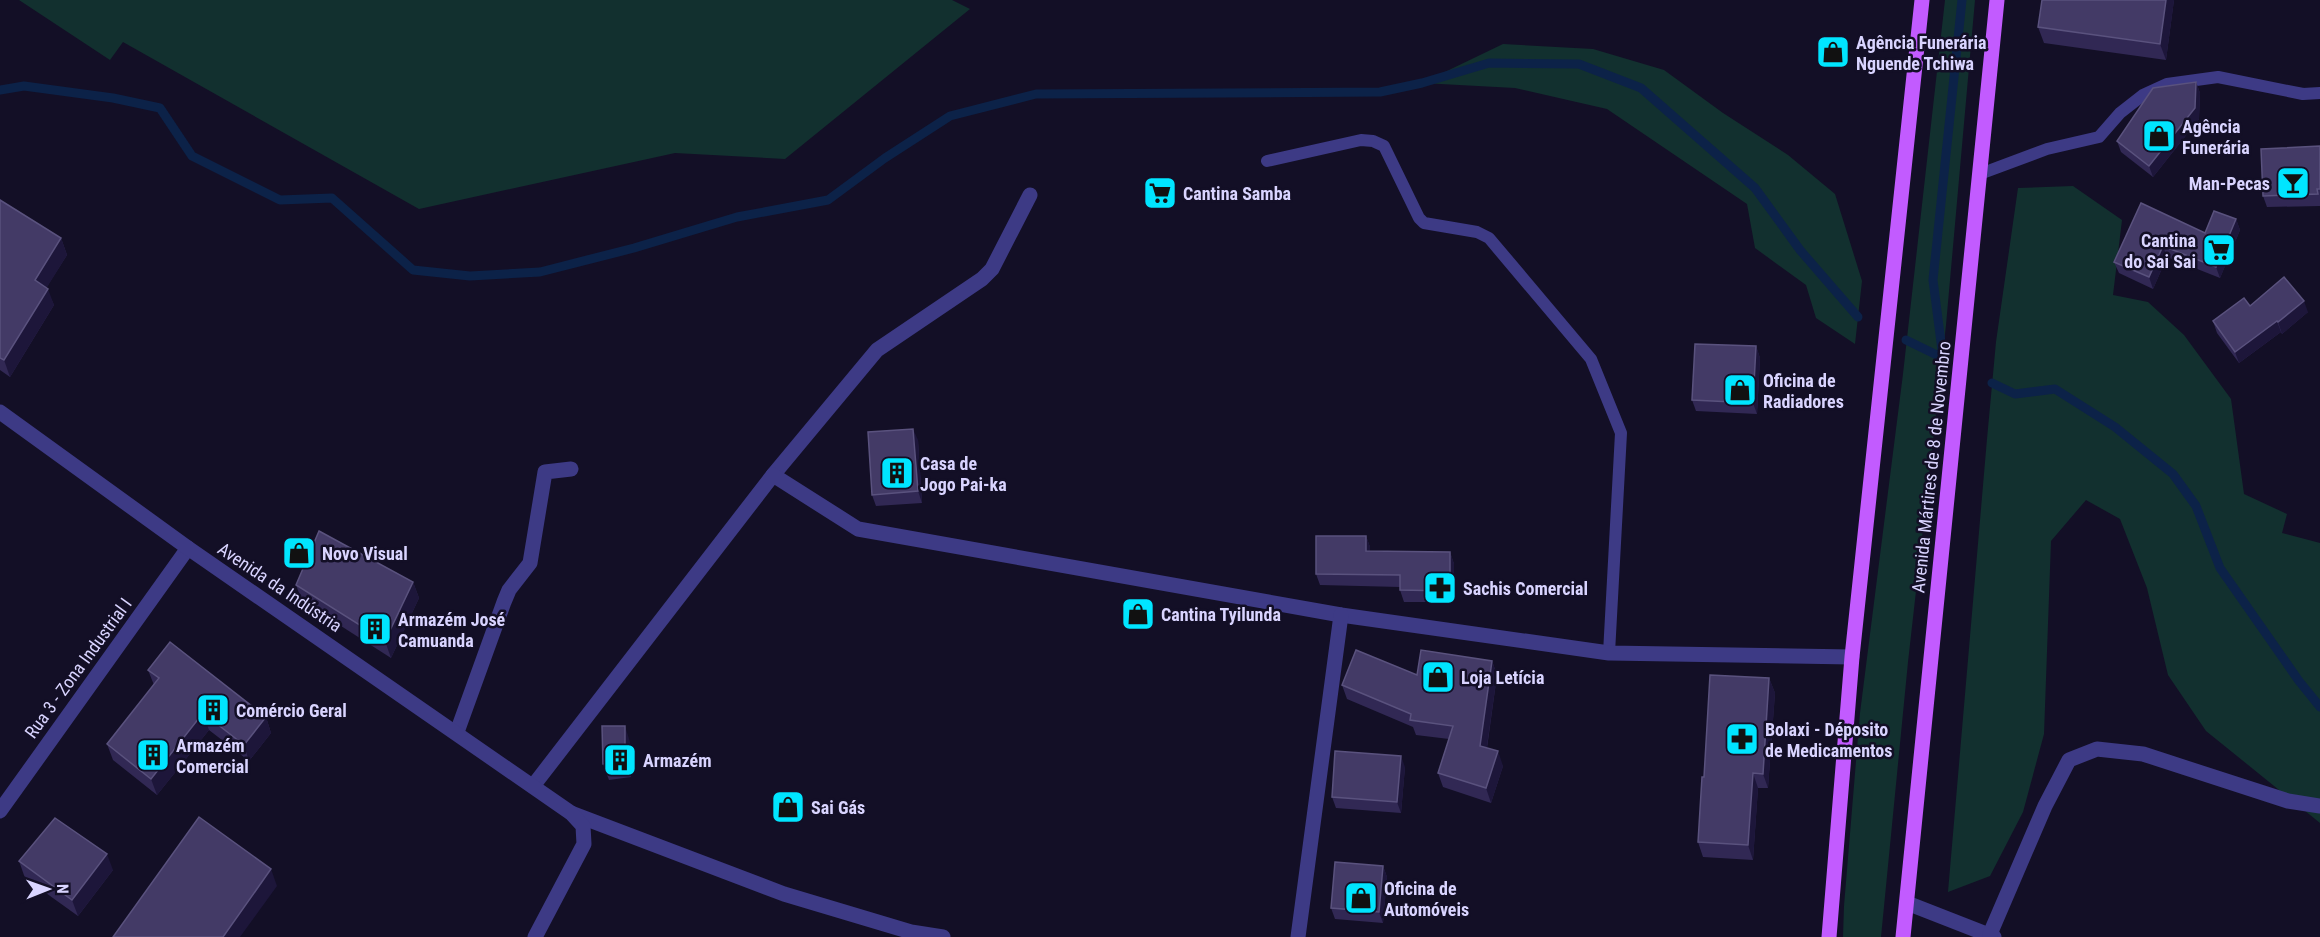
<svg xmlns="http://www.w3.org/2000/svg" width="2320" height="937" viewBox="0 0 2320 937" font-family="'Roboto Condensed',sans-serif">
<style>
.green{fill:#12302f}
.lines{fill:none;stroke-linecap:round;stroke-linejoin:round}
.stream{stroke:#0c2248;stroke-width:9}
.service{stroke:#3d3a85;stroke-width:12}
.minor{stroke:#3d3a85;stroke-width:15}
.tertiary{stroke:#3d3a85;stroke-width:15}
.primary{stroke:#c25bff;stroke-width:15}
.wall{fill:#312854}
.shaded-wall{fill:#1d163a}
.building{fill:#433a66;stroke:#5a527e;stroke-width:1.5}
.labels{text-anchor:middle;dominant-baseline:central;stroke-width:5;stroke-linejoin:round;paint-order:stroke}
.poi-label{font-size:18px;font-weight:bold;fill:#d9d4ff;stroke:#130f26;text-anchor:start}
.street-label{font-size:18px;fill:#d9d4ff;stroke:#130f26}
</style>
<rect width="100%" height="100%" fill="#130f26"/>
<!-- green -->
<g class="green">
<polygon points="19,0 952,0 970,9 785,159 675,153 419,209 123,42 110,60"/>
<polygon points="1945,0 1975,0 1946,325 1908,662 1881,937 1843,937 1844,906 1860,713 1903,374"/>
<polygon points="1503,44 1593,49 1664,70 1723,113 1788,155 1835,194 1862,281 1855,344 1816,318 1806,285 1755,248 1747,204 1607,109 1515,88 1422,83"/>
<polygon points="2073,186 2122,220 2113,295 2148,302 2184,335 2231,399 2244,494 2287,514 2282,533 2320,543 2320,823 2206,731 2168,675 2147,588 2120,519 2086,500 2051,541 2044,734 2023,812 1990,876 1948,892 1987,439 1996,342 2018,188"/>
</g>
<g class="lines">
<!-- stream -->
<g class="stream">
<polyline points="0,90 24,86 113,98 160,108 192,156 280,200 332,198 413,270 470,276 540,272 634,248 737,217 828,200 885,158 950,116 1036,94 1380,92 1422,83 1489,63 1579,64 1641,88 1755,188 1800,250 1858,317"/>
<polyline points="1906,340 1943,358"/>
<polyline points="1943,358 1933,280 1962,0"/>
<polyline points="1992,383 2015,394 2055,389 2115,427 2173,474 2196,506 2220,568 2299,681 2320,707"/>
</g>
<!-- service -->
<g class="service">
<polyline points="1267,161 1361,140 1373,141 1384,146 1419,218 1424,223 1477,232 1489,238 1591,359 1621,433 1609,653"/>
<polyline points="1980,174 2047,149 2099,137 2120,113 2143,95 2167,84 2218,77 2303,94 2320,93"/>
</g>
<!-- minor -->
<g class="minor">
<polyline points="773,475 877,350 982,279 992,269 1030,195"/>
<polyline points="457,732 504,602 509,590 530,563 545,472 571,469"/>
<polyline points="533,786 773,475 858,529 1341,615 1609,653 1852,657"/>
<polyline points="0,811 188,548"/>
<polyline points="571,813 784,894 911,932 943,937"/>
<polyline points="1907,903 1994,937"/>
<polyline points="1990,934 2045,806 2069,760 2097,749 2143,754 2288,801 2320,806"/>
<polyline points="1298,937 1341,615"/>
</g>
<!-- tertiary -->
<polyline class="tertiary" points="0,412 188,548 571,813 583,826 584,844 535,937"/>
<!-- primary -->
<g class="primary">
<polyline points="1829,937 1852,657 1922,0"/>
<polyline points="1903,937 1997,0"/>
</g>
</g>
<!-- wall -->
<g class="wall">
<polygon points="2174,0 2166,60 2044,43 2038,27"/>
<polygon points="2196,82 2200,93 2199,119 2153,177 2121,152 2117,141"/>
<polygon points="2320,146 2320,206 2267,207 2263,196"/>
<polygon points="0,200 61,238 67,255 46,288 54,305 10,377 0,370"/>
<polygon points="2236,219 2240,230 2220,278 2167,257 2153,289 2119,273 2114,262 2205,233"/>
<polygon points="2250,306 2308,312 2282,334 2281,332 2239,363 2217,333 2213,321"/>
<polygon points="1756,346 1760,358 1757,414 1696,411 1692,400"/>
<polygon points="918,440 922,503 876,506 872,495"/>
<polygon points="1366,536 1370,547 1370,552 1450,552 1454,564 1454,602 1404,602 1400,590 1400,587 1320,585 1316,574"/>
<polygon points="413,582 419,598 391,658 302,601 296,585"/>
<polygon points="1492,661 1497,675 1487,748 1503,766 1491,803 1443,787 1438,773 1449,739 1416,735 1413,727 1347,699 1342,685 1417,675"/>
<polygon points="148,670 266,717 271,733 249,761 209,730 157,795 113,760 107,744 154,685"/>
<polygon points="1769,678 1775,693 1768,788 1758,788 1753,860 1703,857 1698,842 1704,777"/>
<polygon points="630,742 631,777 609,780 603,764"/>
<polygon points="1405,767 1401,813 1336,808 1332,797"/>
<polygon points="19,861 113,870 78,916 25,878"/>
<polygon points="1383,866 1387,877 1383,923 1335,919 1331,908"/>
</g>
<!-- shaded-wall -->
<g class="shaded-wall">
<polygon points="2166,0 2174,0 2166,60 2160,44"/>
<polygon points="2196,82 2200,93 2199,119 2153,177 2149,166"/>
<polygon points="2236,219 2240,230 2220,278 2216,267"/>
<polygon points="61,238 67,255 41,297 35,280"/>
<polygon points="2163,246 2167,257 2153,289 2149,277"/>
<polygon points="48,289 54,305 10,377 4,360"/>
<polygon points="2304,301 2308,312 2282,334 2278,322"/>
<polygon points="2277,321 2281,332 2239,363 2235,352"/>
<polygon points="1756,346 1760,358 1757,414 1753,403"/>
<polygon points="913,429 918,440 922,503 918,491"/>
<polygon points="1366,536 1370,547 1370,563 1366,551"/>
<polygon points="1450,552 1454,564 1454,602 1450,591"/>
<polygon points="413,582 419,598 391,658 385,641"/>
<polygon points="1492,661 1497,675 1485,760 1480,746"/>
<polygon points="1769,678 1775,693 1768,788 1763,774"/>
<polygon points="203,713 209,730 157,795 151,779"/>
<polygon points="266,717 271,733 249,761 244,745"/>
<polygon points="625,726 630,742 631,777 625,761"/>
<polygon points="1498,751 1503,766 1491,803 1486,788"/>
<polygon points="1401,756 1405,767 1401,813 1397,802"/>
<polygon points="1753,773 1758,788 1753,860 1748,845"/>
<polygon points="107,854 113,870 78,916 72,900"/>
<polygon points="1383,866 1387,877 1383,923 1379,912"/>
<polygon points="271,869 277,886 240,937 223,937"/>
</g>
<!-- building -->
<g class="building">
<polygon points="2042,0 2166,0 2160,44 2038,27"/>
<polygon points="2196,82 2195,108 2149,166 2117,141 2153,88"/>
<polygon points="2320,146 2320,189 2317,189 2318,194 2263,196 2261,149"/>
<polygon points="0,200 61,238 35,280 48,289 4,360 0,358"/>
<polygon points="2141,203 2205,233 2214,211 2236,219 2216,267 2163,246 2149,277 2114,262"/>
<polygon points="2284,277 2304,301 2278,322 2277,321 2235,352 2213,321 2244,298 2250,306"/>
<polygon points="1695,344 1756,346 1753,403 1692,400"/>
<polygon points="913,429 918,491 872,495 868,432"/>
<polygon points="319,531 413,582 385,641 296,585"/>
<polygon points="1316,536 1366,536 1366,551 1450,552 1450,591 1400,590 1400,575 1316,574"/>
<polygon points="170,642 266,717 244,745 203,713 151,779 107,744 159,678 148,670"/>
<polygon points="1356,650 1417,675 1421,650 1492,661 1480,746 1498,751 1486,788 1438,773 1453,726 1410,720 1411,714 1342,685"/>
<polygon points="1710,675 1769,678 1763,774 1753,773 1748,845 1698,842 1702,777 1704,777"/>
<polygon points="602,726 625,726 625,761 603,764"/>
<polygon points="1335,751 1401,756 1397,802 1332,797"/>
<polygon points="199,817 271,869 223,937 113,937"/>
<polygon points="55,818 107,854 72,900 19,861"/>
<polygon points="1335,862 1383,866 1379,912 1331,908"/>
</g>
<!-- icons -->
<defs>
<symbol id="shop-square" viewBox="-11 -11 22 22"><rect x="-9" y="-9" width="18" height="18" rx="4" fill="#00e5ff" stroke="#130f26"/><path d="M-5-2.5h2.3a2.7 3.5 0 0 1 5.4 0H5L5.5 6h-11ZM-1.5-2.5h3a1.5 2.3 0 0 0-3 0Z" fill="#111"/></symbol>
<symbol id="bar-square" viewBox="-11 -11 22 22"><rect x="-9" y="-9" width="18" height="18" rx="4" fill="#00e5ff" stroke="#130f26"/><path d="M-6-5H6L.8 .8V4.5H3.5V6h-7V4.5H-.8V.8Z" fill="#111"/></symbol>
<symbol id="supermarket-square" viewBox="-11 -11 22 22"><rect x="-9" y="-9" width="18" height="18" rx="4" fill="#00e5ff" stroke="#130f26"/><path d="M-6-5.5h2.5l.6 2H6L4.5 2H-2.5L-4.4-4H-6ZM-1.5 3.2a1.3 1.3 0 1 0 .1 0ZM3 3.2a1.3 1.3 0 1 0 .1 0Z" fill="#111"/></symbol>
<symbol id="building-square" viewBox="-11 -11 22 22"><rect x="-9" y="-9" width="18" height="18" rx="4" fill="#00e5ff" stroke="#130f26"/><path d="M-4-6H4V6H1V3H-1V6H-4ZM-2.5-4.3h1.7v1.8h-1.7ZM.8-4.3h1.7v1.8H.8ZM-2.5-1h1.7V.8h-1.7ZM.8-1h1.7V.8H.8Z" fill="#111"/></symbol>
<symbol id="pharmacy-square" viewBox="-11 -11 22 22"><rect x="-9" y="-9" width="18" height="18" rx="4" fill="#00e5ff" stroke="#130f26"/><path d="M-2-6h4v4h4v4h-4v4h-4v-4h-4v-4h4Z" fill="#111"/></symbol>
</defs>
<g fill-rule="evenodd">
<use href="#shop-square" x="1814" y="33" width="38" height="38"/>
<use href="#shop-square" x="2140" y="117" width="38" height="38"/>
<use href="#bar-square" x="2274" y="164" width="38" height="38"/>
<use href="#supermarket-square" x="1141" y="174" width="38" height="38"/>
<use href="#supermarket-square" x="2200" y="231" width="38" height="38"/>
<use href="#shop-square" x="1721" y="371" width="38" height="38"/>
<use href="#building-square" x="878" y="454" width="38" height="38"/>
<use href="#shop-square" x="280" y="534" width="38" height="38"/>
<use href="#pharmacy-square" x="1421" y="569" width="38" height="38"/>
<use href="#shop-square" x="1119" y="595" width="38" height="38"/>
<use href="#building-square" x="356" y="610" width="38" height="38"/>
<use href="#shop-square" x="1419" y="658" width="38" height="38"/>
<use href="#building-square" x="194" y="691" width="38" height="38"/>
<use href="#pharmacy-square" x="1723" y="720" width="38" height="38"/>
<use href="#building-square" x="134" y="736" width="38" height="38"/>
<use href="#building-square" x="601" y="741" width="38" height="38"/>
<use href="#shop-square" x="769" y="788" width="38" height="38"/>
<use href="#shop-square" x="1342" y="879" width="38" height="38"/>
</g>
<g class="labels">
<!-- poi labels -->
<g class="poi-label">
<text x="1856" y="42">Agência Funerária<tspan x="1856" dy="21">Nguende Tchiwa</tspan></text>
<text x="2182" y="126">Agência<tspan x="2182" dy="21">Funerária</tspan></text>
<text x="2270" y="183" text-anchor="end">Man-Pecas</text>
<text x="1183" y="193">Cantina Samba</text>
<text x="2196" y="240" text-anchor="end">Cantina<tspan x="2196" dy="21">do Sai Sai</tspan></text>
<text x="1763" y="380">Oficina de<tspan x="1763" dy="21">Radiadores</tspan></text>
<text x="920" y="463">Casa de<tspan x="920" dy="21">Jogo Pai-ka</tspan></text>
<text x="322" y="553">Novo Visual</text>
<text x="1463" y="588">Sachis Comercial</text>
<text x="1161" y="614">Cantina Tyilunda</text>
<text x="398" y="619">Armazém José<tspan x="398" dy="21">Camuanda</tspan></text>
<text x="1461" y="677">Loja Letícia</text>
<text x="236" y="710">Comércio Geral</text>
<text x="1765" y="729">Bolaxi - Déposito<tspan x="1765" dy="21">de Medicamentos</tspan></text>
<text x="176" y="745">Armazém<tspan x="176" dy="21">Comercial</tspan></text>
<text x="643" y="760">Armazém</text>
<text x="811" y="807">Sai Gás</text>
<text x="1384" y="888">Oficina de<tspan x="1384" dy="21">Automóveis</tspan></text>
</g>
<!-- street labels -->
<g class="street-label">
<text transform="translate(1931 467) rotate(-84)">Avenida Mártires de 8 de Novembro</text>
<text transform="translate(280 587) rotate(34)">Avenida da Indústria</text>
<text transform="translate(78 668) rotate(-54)">Rua 3 - Zona Industrial I</text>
</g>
</g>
<!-- north arrow -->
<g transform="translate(48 889) rotate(89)" stroke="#130f26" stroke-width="4.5" paint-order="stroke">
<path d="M0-4.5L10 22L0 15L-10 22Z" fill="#d9d4ff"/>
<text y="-9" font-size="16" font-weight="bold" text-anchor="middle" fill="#d9d4ff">N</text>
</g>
</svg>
